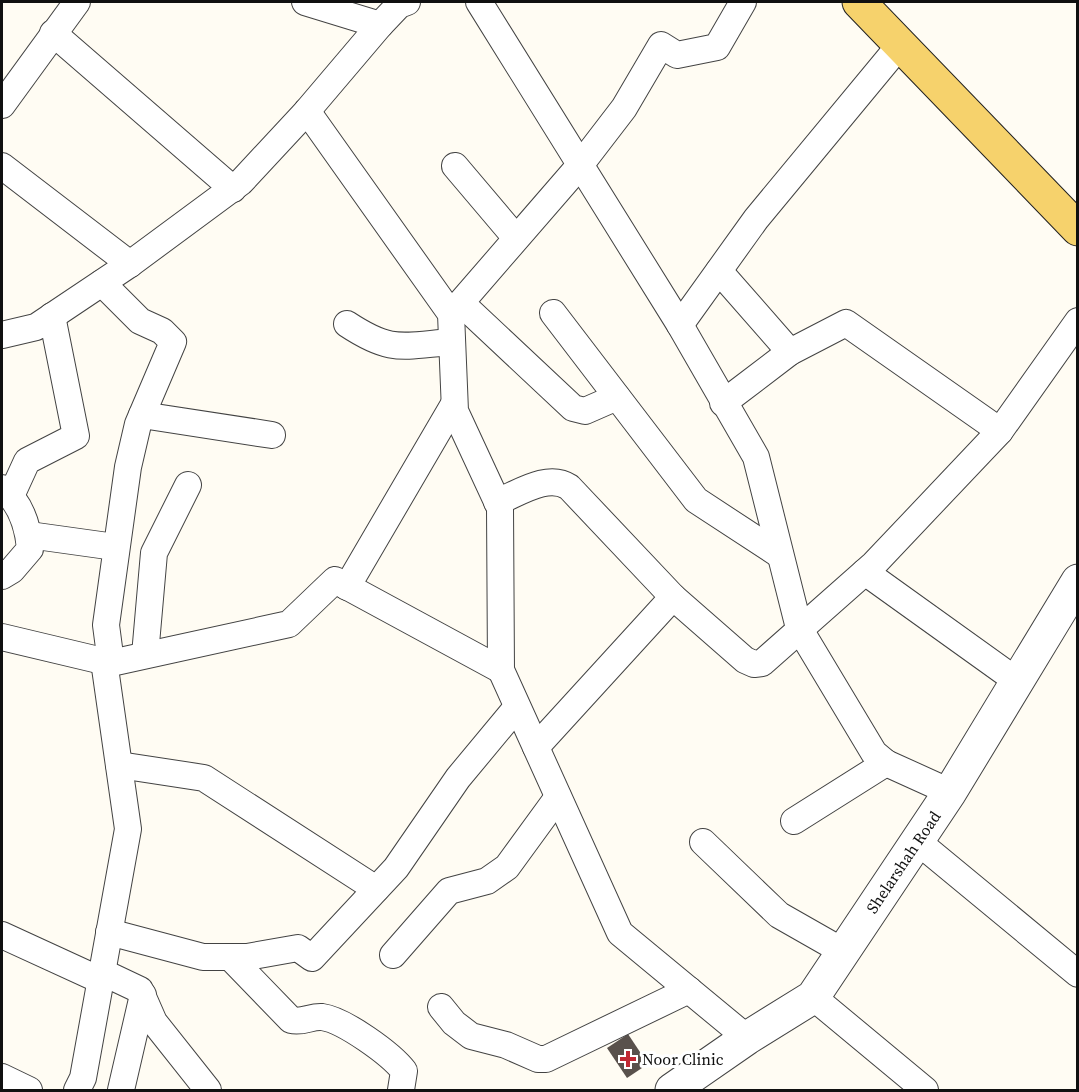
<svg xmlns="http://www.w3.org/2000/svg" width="1079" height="1092" viewBox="0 0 1079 1092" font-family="'Source Serif 4',serif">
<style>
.building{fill:#59514c}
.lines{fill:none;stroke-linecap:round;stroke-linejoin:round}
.minor-casing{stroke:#434343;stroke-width:28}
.tertiary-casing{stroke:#434343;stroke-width:35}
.primary-casing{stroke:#212121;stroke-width:35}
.minor{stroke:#fff;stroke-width:26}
.tertiary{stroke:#fff;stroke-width:33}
.primary{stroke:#f6d26c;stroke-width:33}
.poi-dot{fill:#c02833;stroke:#fff;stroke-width:2}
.labels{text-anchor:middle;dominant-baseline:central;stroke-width:6;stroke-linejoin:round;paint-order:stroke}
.street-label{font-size:16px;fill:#101010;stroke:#fff}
.poi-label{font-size:16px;fill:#101010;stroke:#fff;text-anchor:start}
</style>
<rect width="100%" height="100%" fill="#fffcf3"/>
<!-- building -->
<polygon class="building" points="628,1034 648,1064 627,1078 607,1048"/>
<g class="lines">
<defs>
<g id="minor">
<polyline points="305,2 380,25"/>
<polyline points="479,2 680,325 756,457 799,628 874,753 886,763 950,792"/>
<polyline points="53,33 233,189"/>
<polyline points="2,105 77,2"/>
<polyline points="307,111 451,314 455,411 500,508 501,670 620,933 747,1038"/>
<polyline points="2,166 130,264"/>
<polyline points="455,166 516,238"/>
<polyline points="719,271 790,352"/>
<polyline points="102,283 140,321 162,331 173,342 138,424 128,467 106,625 111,663"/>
<polyline points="461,303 573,408 585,411 617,397"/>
<polyline points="553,313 696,500 780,555"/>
<polyline points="451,314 581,164 624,108 661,45 677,55 717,47 743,2"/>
<path d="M347 324C391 353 401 346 452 342"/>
<polyline points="680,325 756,219 900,45"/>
<polyline points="2,335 36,327 130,264 241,182 307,111 380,25 399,5 407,2"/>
<polyline points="723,403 790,352 846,323 1000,431"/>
<polyline points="142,415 272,435"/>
<path d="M2 488C21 503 28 526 30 549L12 570 2 576"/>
<polyline points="11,496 27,461 76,436 52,316"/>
<path d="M497 502C519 493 548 473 569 487L673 597"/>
<polyline points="29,535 115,547"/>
<polyline points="865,572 1017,681"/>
<polyline points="347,587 454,404"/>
<polyline points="2,637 111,663 289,624 335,580 501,670"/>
<polyline points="145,655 154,553 188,485"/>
<polyline points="536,747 673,597 745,660 754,664 762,663 874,564 1000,431 1078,321"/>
<polyline points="119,765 204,778 376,889"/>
<polyline points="794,821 886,763"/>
<polyline points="917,841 1078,974"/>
<polyline points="703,842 779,915 844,952"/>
<polyline points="109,932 203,957 247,957 298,948 312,958 396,868 458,778 517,707"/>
<polyline points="2,935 100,980"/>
<polyline points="393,955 449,891 487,881 507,867 558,797"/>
<path d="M230 957 291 1020C303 1023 311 1016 322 1017 344 1020 391 1054 404 1071L401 1090"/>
<polyline points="102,972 140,990 154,1022 208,1090"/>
<polyline points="813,997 925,1090"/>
<polyline points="441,1007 454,1023 471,1036 506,1045 538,1059 546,1059 689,990"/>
<polyline points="2,1077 29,1090"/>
<polyline points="77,1090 83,1078 128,829 104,661"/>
<polyline points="121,1090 143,995"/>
</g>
<polyline id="tertiary" points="672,1090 747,1038 813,997 950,792 1078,581"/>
<polyline id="primary" points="859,2 1078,229"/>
</defs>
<!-- minor casing -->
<use href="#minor" class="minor-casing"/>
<!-- tertiary casing -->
<use href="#tertiary" class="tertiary-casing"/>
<!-- primary casing -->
<use href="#primary" class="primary-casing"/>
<!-- minor -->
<use href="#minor" class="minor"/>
<!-- tertiary -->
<use href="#tertiary" class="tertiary"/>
<!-- primary -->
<use href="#primary" class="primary"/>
</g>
<!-- markers -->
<path class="poi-dot" d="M625 1050h6v6h6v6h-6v6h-6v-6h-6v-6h6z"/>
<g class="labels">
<!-- street labels -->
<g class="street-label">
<text transform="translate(903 862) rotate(-56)">Shelarshah Road</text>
</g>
<!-- poi labels -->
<g class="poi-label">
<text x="642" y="1059">Noor Clinic</text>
</g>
</g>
<!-- border -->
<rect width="1079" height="1092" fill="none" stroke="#101010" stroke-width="6"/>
</svg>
